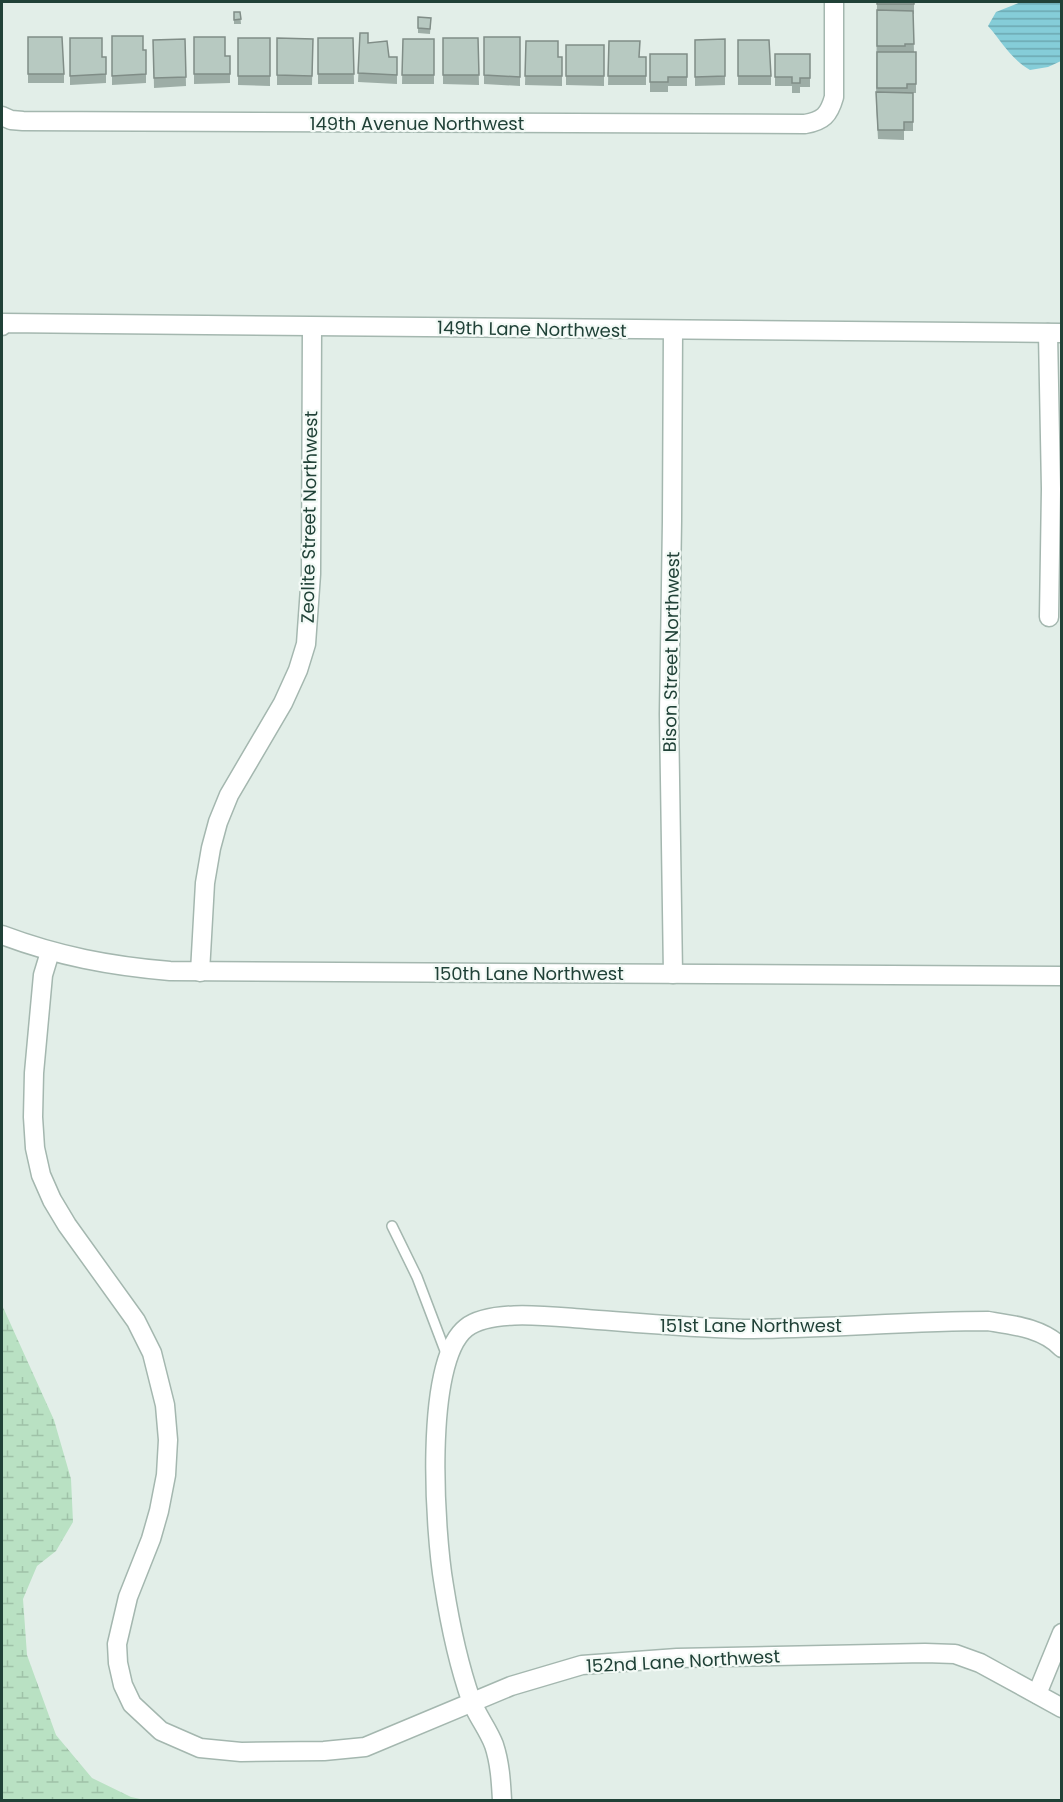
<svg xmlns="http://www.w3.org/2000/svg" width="1063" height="1802" viewBox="0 0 1063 1802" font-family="Poppins,sans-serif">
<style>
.wetland{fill:url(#wetland-marsh)}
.water{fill:url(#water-rules)}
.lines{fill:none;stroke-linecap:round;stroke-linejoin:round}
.service-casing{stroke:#a4b7af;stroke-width:12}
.minor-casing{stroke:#a4b7af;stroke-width:21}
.service{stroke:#fff;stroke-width:9}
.minor{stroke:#fff;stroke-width:18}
.wall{fill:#9dada6}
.building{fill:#b7c9c1;stroke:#808d87;stroke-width:1.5}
.labels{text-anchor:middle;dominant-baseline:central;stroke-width:4.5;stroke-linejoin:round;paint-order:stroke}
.street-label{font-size:18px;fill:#204137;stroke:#f3faf6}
</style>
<defs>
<pattern id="wetland-marsh" width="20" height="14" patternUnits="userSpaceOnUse" patternTransform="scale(1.5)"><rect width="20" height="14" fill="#b9e1c3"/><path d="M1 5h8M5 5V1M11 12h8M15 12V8" fill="none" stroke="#9fc2a8"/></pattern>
<pattern id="water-rules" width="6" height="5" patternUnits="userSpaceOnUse" patternTransform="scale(1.5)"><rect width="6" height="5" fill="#85cdd8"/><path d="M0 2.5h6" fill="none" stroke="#6ca8b0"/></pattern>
</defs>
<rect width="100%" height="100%" fill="#e2eee8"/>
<!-- wetland -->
<polygon class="wetland" points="2,1305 54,1420 71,1479 73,1522 56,1551 37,1566 23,1599 27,1655 56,1735 92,1778 131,1797 145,1800 2,1800"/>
<!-- water -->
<path class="water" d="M1021 2H1061V61L1048 67 1030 70C1010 58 1003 43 988 26L996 12Z"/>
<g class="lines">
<defs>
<polyline id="service" points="392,1226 417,1277 447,1356"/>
<g id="minor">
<path d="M2 116 11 120 23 121 805 124C823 121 829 115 834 97V2"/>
<polyline points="2,326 2,323 1062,333"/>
<polyline points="673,330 672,521 669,714 673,974"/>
<polyline points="1048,333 1051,489 1049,617"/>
<path d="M2 935C58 956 110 966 170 971L1062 976"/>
<polyline points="50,952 43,975 34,1073 33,1117 35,1148 41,1175 52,1200 67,1225 136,1321 152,1353 165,1405 168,1440 166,1475 159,1511 151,1539 128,1597 117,1644 118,1663 123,1685 132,1704 161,1731 200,1748 241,1752 324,1751 365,1747 511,1686 582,1665 677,1658 925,1653 955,1654 980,1663 1062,1708"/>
<polyline points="200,972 205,883 211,848 218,822 229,795 283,703 298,670 306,644 311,574 312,327"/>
<polyline points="1037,1694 1062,1633"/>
<path d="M502 1800C501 1782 500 1763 494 1745 488 1729 477 1716 471 1700 458 1663 450 1624 444 1586 435 1534 423 1362 466 1328 491 1308 555 1317 586 1319 638 1323 691 1328 744 1329 825 1329 907 1321 988 1321 1013 1325 1043 1328 1062 1348"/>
</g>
</defs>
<!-- service casing -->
<use href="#service" class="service-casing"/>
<!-- minor casing -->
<use href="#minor" class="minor-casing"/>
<!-- service -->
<use href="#service" class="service"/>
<!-- minor -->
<use href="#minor" class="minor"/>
</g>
<!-- wall -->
<g class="wall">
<polygon points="877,2 914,2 914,14 913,14 914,52 916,52 916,93 913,93 913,131 904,131 904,140 878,139 876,102"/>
<polygon points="234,12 240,12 241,24 234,24"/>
<polygon points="418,17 431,18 430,34 418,33"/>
<polygon points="360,33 368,43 389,57 397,57 397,84 358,82"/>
<polygon points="112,36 143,50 146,50 146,83 112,85"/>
<polygon points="28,37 64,74 64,83 28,83"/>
<polygon points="194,37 225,56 230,56 230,83 194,84"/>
<polygon points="484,37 520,37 520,86 484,84"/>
<polygon points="70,38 102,57 106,57 106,83 70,85"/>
<polygon points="238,38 270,38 270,86 238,85"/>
<polygon points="277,38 313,39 312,85 277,85"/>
<polygon points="318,38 353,38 354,84 318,84"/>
<polygon points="443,38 478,38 479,85 443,84"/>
<polygon points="185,39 186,86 154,88 153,40"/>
<polygon points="403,39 434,39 434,84 402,84"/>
<polygon points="725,39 725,85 695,86 695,40"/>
<polygon points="738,40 771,76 771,85 738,85"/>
<polygon points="526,41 558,57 562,57 562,86 525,85"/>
<polygon points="609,41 639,57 646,57 646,85 608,85"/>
<polygon points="566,45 604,45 604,86 566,85"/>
<polygon points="650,54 687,54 687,86 668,86 668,92 650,92"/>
<polygon points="775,54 810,54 810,87 800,87 800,93 792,93 792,86 775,86"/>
</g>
<!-- building -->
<g class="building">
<rect x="877" y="2" width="37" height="2"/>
<polygon points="877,10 913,11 914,44 905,44 905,46 877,46"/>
<polygon points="234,12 240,12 241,19 234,20"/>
<polygon points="418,17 431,18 430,29 418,28"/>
<polygon points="360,33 368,33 368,43 387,41 389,57 397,57 397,75 358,73"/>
<polygon points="112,36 143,36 143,50 146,50 146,74 112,76"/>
<polygon points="28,37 62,37 64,74 28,74"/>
<polygon points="194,37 225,37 225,56 230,56 230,74 194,74"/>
<polygon points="484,37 520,37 520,77 484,75"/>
<polygon points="70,38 102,38 102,57 106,57 106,74 70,76"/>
<rect x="238" y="38" width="32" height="38"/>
<polygon points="277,38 313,39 312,76 277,75"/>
<polygon points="318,38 353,38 354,74 318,74"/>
<polygon points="443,38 478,38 479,75 443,75"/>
<polygon points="185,39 186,77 154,78 153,40"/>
<polygon points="403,39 434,39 434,75 402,75"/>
<polygon points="725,39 725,76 695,77 695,40"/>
<polygon points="738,40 769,40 771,76 738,76"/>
<polygon points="526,41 558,41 558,57 562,57 562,76 525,76"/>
<polygon points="609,41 640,41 639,57 646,57 646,76 608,76"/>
<rect x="566" y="45" width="38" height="31"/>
<polygon points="877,52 916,52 916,84 907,84 907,88 877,88"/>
<polygon points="650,54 687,54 687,77 668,77 668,82 650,82"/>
<polygon points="775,54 810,54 810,78 800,78 800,83 792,83 792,77 775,77"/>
<polygon points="876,92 913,93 913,122 904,122 904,130 878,130"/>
</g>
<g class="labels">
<!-- street labels -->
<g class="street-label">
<text x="417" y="123">149th Avenue Northwest</text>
<text transform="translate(532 329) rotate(1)">149th Lane Northwest</text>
<text transform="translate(309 517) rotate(-89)">Zeolite Street Northwest</text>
<text transform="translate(671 652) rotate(-89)">Bison Street Northwest</text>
<text x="529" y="973">150th Lane Northwest</text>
<text x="751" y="1325">151st Lane Northwest</text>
<text transform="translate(683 1661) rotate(-3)">152nd Lane Northwest</text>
</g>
</g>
<!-- border -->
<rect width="1063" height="1802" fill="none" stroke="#204137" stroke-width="6"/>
</svg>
